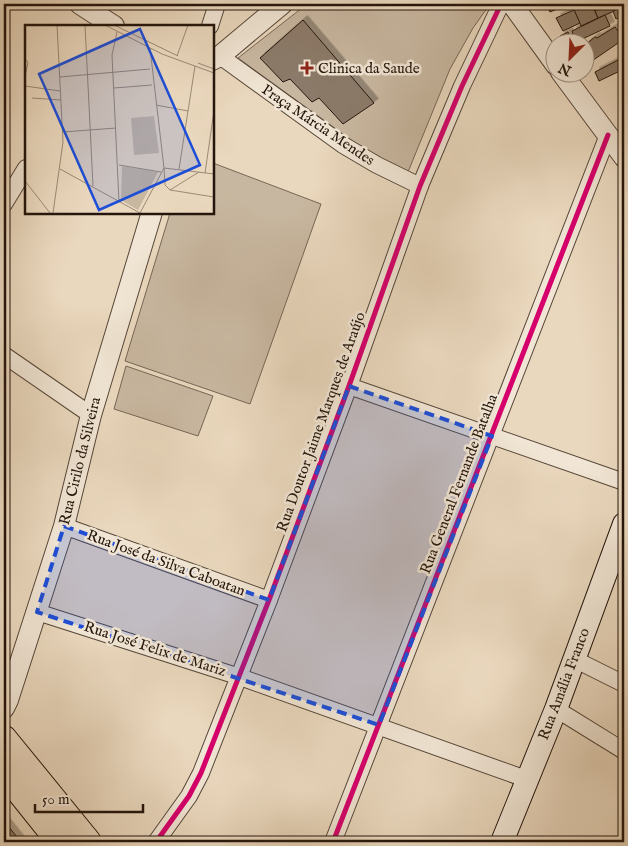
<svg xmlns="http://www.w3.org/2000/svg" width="628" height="846" viewBox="0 0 628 846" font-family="'IM FELL English',serif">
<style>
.green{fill:#c8b7a0;stroke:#766656}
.building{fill:#8b7a69;stroke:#24150c;filter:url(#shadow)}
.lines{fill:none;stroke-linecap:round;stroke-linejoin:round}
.minor-casing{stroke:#564638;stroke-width:18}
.tertiary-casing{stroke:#564638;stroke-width:22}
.secondary-casing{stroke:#24150c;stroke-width:24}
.primary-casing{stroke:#24150c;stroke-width:28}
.minor{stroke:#f1e6d5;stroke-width:16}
.tertiary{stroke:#f1e6d5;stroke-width:20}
.secondary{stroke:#f1e6d5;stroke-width:22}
.primary{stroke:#ead8be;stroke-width:26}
.cycleway-casing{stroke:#f1e6d5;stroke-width:8}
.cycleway{stroke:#d6006c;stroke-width:5}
.marked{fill:#1d4ed8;fill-opacity:0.2;stroke:#1d4ed8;stroke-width:4;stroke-dasharray:10 6;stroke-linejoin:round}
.poi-dot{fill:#8f2418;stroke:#f1e6d5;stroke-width:2}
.labels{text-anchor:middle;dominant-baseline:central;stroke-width:5;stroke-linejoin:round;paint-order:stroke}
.poi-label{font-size:15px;fill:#24150c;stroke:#f1e6d5;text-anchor:start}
.street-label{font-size:15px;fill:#24150c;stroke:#f1e6d5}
.inset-road{fill:none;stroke:#9b8a77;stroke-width:1}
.view{fill:#1d4ed8;fill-opacity:0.15;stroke:#1d4ed8;stroke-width:2.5}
.inset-edge{fill:none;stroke:#24150c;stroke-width:2.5}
</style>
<defs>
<filter id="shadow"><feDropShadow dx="4.5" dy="-4.5" stdDeviation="0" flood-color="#0004"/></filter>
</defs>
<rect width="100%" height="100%" fill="#ead8be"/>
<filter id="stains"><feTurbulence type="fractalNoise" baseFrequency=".004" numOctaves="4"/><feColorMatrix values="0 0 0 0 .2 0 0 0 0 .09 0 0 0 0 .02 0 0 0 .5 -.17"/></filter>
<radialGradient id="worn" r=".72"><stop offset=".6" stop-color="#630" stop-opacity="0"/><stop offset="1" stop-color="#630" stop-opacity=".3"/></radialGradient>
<!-- green -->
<g class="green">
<polygon points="307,4 490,4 473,28 450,69 408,172 372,155 238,58"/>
<polygon points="213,163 321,204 250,404 125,361 170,213 212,212"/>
<polygon points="126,366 213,396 198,436 114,409"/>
</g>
<!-- building -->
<g class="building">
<polygon points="546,4 569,4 550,12"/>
<polygon points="587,4 595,4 596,6 593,7 598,18 581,26 574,10"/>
<polygon points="609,4 616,4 619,9 598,18 595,11"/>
<polygon points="624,6 624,15 616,19 613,11"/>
<polygon points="574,10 580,23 563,31 556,18"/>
<polygon points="605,15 610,26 576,42 572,31"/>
<polygon points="303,20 374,103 343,124 319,98 312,102 290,79 283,82 260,58"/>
<polygon points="615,27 624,39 589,63 586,59 586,44 595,37 597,38"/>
<polygon points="568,32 571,40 564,42 560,36"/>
<polygon points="622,58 624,63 624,69 599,81 595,72"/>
<polygon points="4,821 21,842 4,842"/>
</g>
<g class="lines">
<defs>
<g id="minor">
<polyline points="210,26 217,4"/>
<polyline points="220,56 343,145 377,165 420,186"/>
<polyline points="4,204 26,168"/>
<polyline points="4,355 91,415"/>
<polyline points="349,386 624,482"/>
<polyline points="64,526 269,600"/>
<polyline points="37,612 240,677 526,779"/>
<polyline points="574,659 624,684"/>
<polyline points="556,709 624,751"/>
<polyline points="156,842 189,796 201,773 269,600 349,386 420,186 462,86 501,4"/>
<polyline points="333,842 608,135"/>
</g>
<g id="tertiary">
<polyline points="80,4 114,26"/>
<polyline points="512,4 556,65"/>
<polyline points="212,60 220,56 282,4"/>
<polyline points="561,72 624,157"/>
<polyline points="4,708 8,700 64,526 91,415 152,212"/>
</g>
<polyline id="secondary" points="502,842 556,709 624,524"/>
<g id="primary">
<polyline points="4,739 88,842"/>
<polyline points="4,772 60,842"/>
</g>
</defs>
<!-- minor casing -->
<use href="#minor" class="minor-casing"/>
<!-- tertiary casing -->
<use href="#tertiary" class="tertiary-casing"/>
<!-- secondary casing -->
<use href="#secondary" class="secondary-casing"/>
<!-- primary casing -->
<use href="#primary" class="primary-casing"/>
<!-- minor -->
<use href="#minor" class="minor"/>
<!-- tertiary -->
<use href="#tertiary" class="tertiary"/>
<!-- secondary -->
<use href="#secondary" class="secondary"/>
<!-- primary -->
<use href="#primary" class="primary"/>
<defs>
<g id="cycleway">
<polyline points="156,842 189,796 201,773 269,600 349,386 420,186 462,86 501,4"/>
<polyline points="333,842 608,135"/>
</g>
</defs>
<!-- cycleway casing -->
<use href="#cycleway" class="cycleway-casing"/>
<!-- cycleway -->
<use href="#cycleway" class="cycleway"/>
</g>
<!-- marked area -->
<path class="marked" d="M349 386 492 436 379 725 37 612 64 526 269 600Z"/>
<!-- markers -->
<path class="poi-dot" d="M304.5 60.5h5v5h5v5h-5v5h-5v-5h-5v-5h5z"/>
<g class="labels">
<!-- poi labels -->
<g class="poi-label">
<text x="318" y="68">Clinica da Saude</text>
</g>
<!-- street labels -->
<g class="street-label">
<text transform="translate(318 125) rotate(34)">Praça Márcia Mendes</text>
<text transform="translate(321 422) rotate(-70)">Rua Doutor Jaime Marques de Araújo</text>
<text transform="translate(80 461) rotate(-76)">Rua Cirilo da Silveira</text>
<text transform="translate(459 484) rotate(-69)">Rua General Fernande Batalha</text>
<text transform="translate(166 563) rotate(20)">Rua José da Silva Caboatan</text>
<text transform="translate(155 649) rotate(18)">Rua José Felix de Mariz</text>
<text transform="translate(564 684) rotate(-69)">Rua Amália Franco</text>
</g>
</g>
<!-- overview -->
<g transform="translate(25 25)">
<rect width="189" height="189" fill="#ead8be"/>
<path d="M129 91 134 128 109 130 106 93ZM97 141 133 147 113 185 96 175Z" fill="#c8b7a0"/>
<path class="inset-road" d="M60 0 68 161M80 0 137 29 189 48M89 0 153 31M92 7 87 30 94 177M152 31 163 0M0 34 3 37 0 52M173 38 189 44M35 52 125 44M0 61 35 66M89 63 127 60M7 73 36 75M131 80 163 86M38 107 91 103M94 140 136 147M35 144 115 188M154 144 170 41M180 148 189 86M0 156 25 188M145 165 140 160 139 143 189 149M145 165 189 172M145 165 174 147M28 188 38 117 32 0M115 188 139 143 125 23"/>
<path class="view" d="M115 4 175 140 74 185 14 49Z"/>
<rect width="189" height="189" class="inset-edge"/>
</g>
<!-- margin -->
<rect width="628" height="846" fill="none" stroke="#ead8be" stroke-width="20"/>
<rect x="5" y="5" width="618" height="836" fill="none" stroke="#24150c" stroke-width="2.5"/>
<rect x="10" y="10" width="608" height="826" fill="none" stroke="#24150c"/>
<!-- north arrow -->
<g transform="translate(570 58) rotate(204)"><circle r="24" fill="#f1e6d5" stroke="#9f9285"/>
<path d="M0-4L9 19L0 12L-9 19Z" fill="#8f2418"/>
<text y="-8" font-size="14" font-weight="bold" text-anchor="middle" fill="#24150c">N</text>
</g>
<!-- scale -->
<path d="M35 804v8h108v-8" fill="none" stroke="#24150c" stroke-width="2.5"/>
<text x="42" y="804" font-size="15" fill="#24150c" stroke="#f1e6d5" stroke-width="4" paint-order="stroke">50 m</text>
<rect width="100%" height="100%" filter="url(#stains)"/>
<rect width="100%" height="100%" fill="url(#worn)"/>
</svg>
